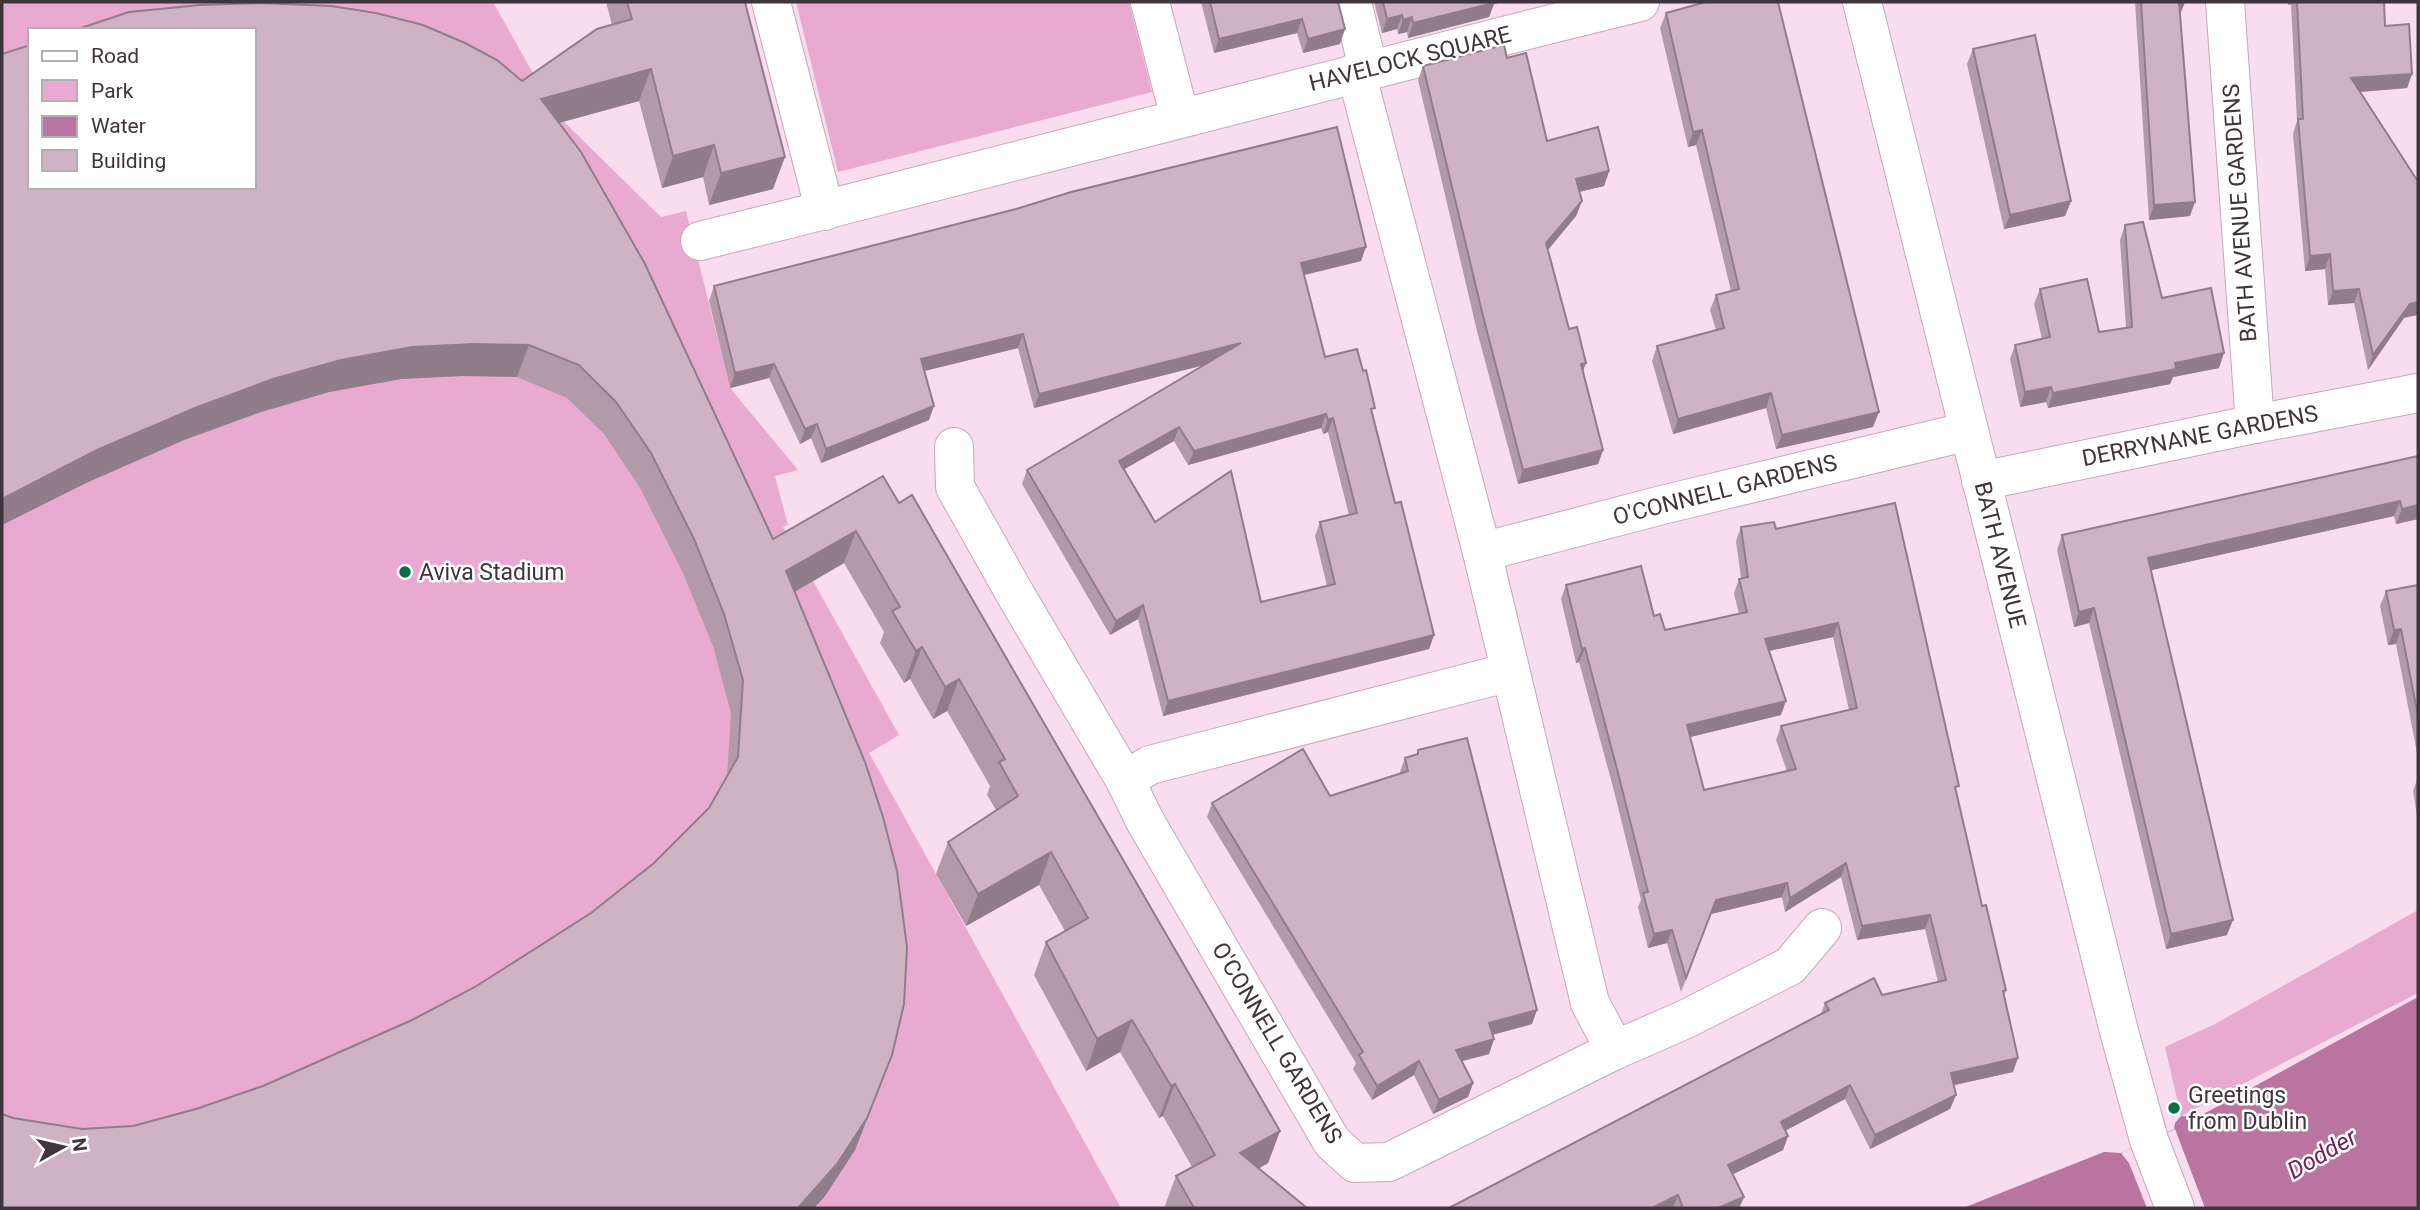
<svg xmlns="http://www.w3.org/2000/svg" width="2420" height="1210" viewBox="0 0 2420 1210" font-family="Roboto,sans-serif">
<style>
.green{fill:#e9aad1;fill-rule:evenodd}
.water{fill:#b975a0}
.pier{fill:#f9dced}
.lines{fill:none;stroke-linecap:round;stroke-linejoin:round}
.street-casing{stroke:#c5a9b9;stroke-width:40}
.secondary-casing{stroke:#c5a9b9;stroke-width:40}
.street{stroke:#fff;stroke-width:38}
.secondary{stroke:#fff;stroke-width:38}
.wall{fill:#b29aa9;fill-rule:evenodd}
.shaded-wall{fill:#917d89}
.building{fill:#cfb3c4;stroke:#917d89;stroke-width:2;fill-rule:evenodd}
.poi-dot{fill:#0a6f46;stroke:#fff;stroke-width:2.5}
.labels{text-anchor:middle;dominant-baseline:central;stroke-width:5;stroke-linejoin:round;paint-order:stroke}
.street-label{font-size:23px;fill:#40353c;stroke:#fff}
.poi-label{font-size:23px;fill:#40353c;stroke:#fff;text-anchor:start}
.water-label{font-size:24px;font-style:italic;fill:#73215a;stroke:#fff}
</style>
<rect width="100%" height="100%" fill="#f9dced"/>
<!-- green -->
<g class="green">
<path d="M2 2H493L556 114 661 217 686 211 730 388 798 470 775 476 788 525 783 527 899 735 869 753 1121 1208H2ZM30 30H254V187H30Z"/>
<polygon points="796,2 1129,2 1152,92 838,172"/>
<polygon points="2418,910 2418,993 2181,1116 2165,1047 2215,1024"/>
</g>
<!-- water -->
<polygon class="water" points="2418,997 2418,1208 1963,1208 2104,1152 2121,1153 2174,1129 2175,1123 2181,1116 2198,1117"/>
<!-- pier -->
<polygon class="pier" points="2175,1129 2205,1208 2147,1208 2129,1163 2121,1153"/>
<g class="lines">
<defs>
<g id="street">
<polyline points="771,2 825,211"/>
<polyline points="1150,2 1180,118"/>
<polyline points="1352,2 1368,68"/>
<polyline points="2225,2 2255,424"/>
<polyline points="1356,72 1482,552"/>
<path d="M700 241C1014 164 1326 79 1640 2"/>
<polyline points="954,447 955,487 1014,592 1125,780"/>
<polyline points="1981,481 2255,424 2418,393"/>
<polyline points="1510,672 1150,765 1125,780 1145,821 1332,1142 1355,1163 1389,1162 1615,1050"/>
<polyline points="1822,928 1790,966 1686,1019 1615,1050 1590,1003 1482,552 1662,505 1969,431"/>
</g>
<polyline id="secondary" points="1862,2 2120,1035 2149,1140 2175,1208"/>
</defs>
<!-- street casing -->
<use href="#street" class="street-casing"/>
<!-- secondary casing -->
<use href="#secondary" class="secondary-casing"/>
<!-- street -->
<use href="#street" class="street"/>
<!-- secondary -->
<use href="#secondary" class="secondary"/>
</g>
<!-- wall -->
<g class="wall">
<polygon points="606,2 745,2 773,189 709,205 703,177 662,188 639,101 559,123 773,539 899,503 1280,1131 1268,1163 1259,1168 1307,1208 1164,1208 1176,1176 1192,1167 1163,1116 1159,1118 1120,1052 1086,1071 1034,975 1046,942 1065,931 1039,885 966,926 936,874 948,842 996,810 987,795 990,786 947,711 933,719 910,679 904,683 880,643 884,632 844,563 795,592 892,1055 855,1150 825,1196 814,1208 2,1208 13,1118 82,1129 133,1126 196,1109 263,1086 412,1020 475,987 591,913 654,863 709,808 727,777 731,713 713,646 682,571 639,486 604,434 567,398 517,377 462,376 401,379 329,392 261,412 184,440 86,483 2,525 522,81 612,25"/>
<polygon points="1201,2 1338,2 1340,44 1303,53 1297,33 1214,53"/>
<polygon points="1374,2 1502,2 1494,4 1489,17 1408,38 1407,32 1398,34 1397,29 1382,33"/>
<polygon points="2135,2 2185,2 2180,14 2190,216 2149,220"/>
<polygon points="2288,2 2384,2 2385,26 2412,74 2407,88 2360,92 2404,318 2368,370 2354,303 2328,305 2325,269 2305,271 2293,134 2297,121 2291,5 2288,5"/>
<polygon points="1666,13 1873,427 1776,449 1766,408 1673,434 1652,361 1657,346 1716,330 1710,310 1716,295 1731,291 1696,145 1688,147 1660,28"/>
<polygon points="1973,49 2071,201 2065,216 2004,229 1967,64"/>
<polygon points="1507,58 1547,141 1609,171 1604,186 1579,192 1582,201 1576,216 1548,250 1569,329 1583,372 1603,450 1598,464 1518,484 1477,331 1418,80 1423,66"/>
<polygon points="2125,225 2162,298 2219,368 2173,377 2170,384 2048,408 2046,402 2020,407 2010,359 2015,345 2042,339 2034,304 2040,289 2099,332 2126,328 2120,240"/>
<path d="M1361 261 1304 275 1325 357 1373 415 1395 503 1434 635 1429 649 1163 716 1138 619 1110 635 1022 484 1027 470 1204 365 1034 408 1018 348 924 371 929 420 821 463 811 438 800 444 769 378 730 388 709 301 714 286ZM1321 428 1323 434 1328 432 1349 515 1320 522 1315 536 1327 586 1261 602 1155 522 1124 469 1174 441 1188 465Z"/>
<polygon points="2418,456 2418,519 2396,524 2394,516 2151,570 2227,935 2166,949 2089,623 2074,627 2057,550 2062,535"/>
<path d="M1741 527 1776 529 1957 794 1982 906 2006 990 2004 996 2013 1072 1953 1085 1956 1095 1950 1109 1870 1149 1845 1099 1785 1131 1788 1136 1783 1150 1733 1174 1744 1197 1739 1208H1449L1821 1014 1825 1003 1882 995 1938 982 1925 929 1857 940 1841 877 1785 912 1782 897 1711 914 1681 992 1667 943 1648 948 1638 907 1641 900 1613 787 1579 662 1576 663 1561 599 1566 585 1654 616 1665 630 1739 614 1734 593 1739 579 1741 578 1736 541ZM1833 637 1849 710 1781 726 1776 740 1787 771 1704 790 1690 737 1781 715 1769 651Z"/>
<polygon points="2418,585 2418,758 2396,644 2388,645 2380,606 2386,591"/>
<polygon points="1418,750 1532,1024 1492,1035 1494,1039 1489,1054 1462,1061 1473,1083 1468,1097 1433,1114 1414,1075 1372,1100 1353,1069 1356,1063 1207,817 1212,803 1330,796 1400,774 1400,772 1405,758 1416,755"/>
<polygon points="2418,777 2418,822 2413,791"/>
</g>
<!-- shaded-wall -->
<g class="shaded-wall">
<polygon points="1487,2 1502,2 1494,4 1489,17 1408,38 1413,23"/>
<polygon points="2179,2 2185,2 2179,17"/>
<polygon points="1402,15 1397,29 1382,33 1387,19"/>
<polygon points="1412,17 1407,32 1398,34 1403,20"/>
<polygon points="1302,19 1297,33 1214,53 1219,39"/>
<polygon points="1345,29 1340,44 1303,53 1308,39"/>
<polygon points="651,69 639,101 529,131 541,99"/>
<polygon points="2412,74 2407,88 2346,93 2351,78"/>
<polygon points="1702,130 1696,145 1688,147 1693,132"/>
<polygon points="714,145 703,177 662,188 673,156"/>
<polygon points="785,157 773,189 709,205 721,173"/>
<polygon points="1609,171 1604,186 1570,194 1576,179"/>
<polygon points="1582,201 1576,216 1541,258 1546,243"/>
<polygon points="2071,201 2065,216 2004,229 2010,215"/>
<polygon points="2195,202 2190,216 2149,220 2154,205"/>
<polygon points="1366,247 1361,261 1296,277 1301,263"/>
<polygon points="2330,254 2325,269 2305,271 2310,256"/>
<polygon points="2359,289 2354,303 2328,305 2333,291"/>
<polygon points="2418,302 2418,315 2404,318 2368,370 2373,355 2410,304"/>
<polygon points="1023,334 1018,348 916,373 921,359"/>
<polygon points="1241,343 1236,357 1034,408 1039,394"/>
<polygon points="474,344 529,345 517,377 462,376 401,379 329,392 261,412 184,440 86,483 2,525 2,499 97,450 195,408 273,379 341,360 412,347"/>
<polygon points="2224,353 2219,368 2173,377 2170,384 2048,408 2053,393 2175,363"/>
<polygon points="1586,363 1581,377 1581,364"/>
<polygon points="774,364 769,378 730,388 735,373"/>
<polygon points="2051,387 2046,402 2020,407 2025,392"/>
<polygon points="1771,393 1766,408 1673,434 1678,419"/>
<polygon points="934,406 929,420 821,463 826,449"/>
<polygon points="1879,412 1873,427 1776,449 1782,435"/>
<polygon points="1326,414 1321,428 1188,465 1194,451"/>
<polygon points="1333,418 1328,432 1323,434 1328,420"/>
<polygon points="817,424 811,438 800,444 805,429"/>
<polygon points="1179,427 1174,441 1114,475 1119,461"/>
<polygon points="1603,450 1598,464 1518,484 1523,470"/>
<polygon points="2400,501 2394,516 2143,572 2148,558"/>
<polygon points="2418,505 2418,519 2396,524 2402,509"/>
<polygon points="856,531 844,563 775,603 786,571"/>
<polygon points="1143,605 1138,619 1110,635 1116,621"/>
<polygon points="2094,608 2089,623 2074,627 2079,612"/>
<polygon points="1838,623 1833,637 1760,653 1765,639"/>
<polygon points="2401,629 2396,644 2388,645 2394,630"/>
<polygon points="1434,635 1429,649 1163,716 1168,701"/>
<polygon points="922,647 910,679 904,683 916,651"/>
<polygon points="1585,648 1579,662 1576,663 1582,649"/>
<polygon points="959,679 947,711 933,719 945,687"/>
<polygon points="1786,701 1781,715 1682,739 1687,725"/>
<polygon points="1051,852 1039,885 966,926 978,894"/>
<polygon points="1846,863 1841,877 1785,912 1790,898"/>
<polygon points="1787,883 1782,897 1711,914 1681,992 1716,900"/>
<polygon points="1930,915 1925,929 1857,940 1862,926"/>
<polygon points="2233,920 2227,935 2166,949 2171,934"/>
<polygon points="1672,930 1667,943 1648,948 1654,934"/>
<polygon points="1537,1010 1532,1024 1484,1037 1489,1023"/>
<polygon points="1132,1020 1120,1052 1086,1071 1097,1039"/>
<polygon points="1494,1039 1489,1054 1451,1064 1456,1050"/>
<polygon points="892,1055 855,1150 825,1196 814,1208 798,1208"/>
<polygon points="2018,1058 2013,1072 1946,1087 1951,1073"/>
<polygon points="1419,1061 1414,1075 1372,1100 1377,1086"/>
<polygon points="1473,1083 1468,1097 1433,1114 1439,1100"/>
<polygon points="1175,1084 1163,1116 1159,1118 1171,1086"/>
<polygon points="1850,1085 1845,1099 1775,1136 1781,1122"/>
<polygon points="1956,1095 1950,1109 1870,1149 1875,1135"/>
<polygon points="1280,1131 1268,1163 1229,1186 1240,1153"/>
<polygon points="1788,1136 1783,1150 1723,1179 1728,1165"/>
<polygon points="1678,1195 1673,1208 1652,1208"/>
<polygon points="1744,1197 1739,1208 1718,1208"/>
</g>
<!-- building -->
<g class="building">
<polygon points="627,2 745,2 785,157 721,173 714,145 673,156 651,69 541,99 581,152 645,264 773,539 883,476 899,503 912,495 1280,1131 1240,1153 1307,1208 1194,1208 1176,1176 1215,1155 1175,1084 1171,1086 1132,1020 1097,1039 1046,942 1088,918 1051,852 978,894 948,842 1018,796 999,762 1005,759 959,679 945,687 922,647 916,651 892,611 900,607 856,531 786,571 865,762 883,817 897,871 907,947 904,1004 892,1055 867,1118 837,1164 798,1208 2,1208 2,1114 13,1118 82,1129 133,1126 196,1109 263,1086 412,1020 475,987 591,913 654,863 709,808 738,757 743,680 724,614 694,539 651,453 616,402 579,365 529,345 474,344 412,347 341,360 273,379 195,408 97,450 2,499 2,54 30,45 30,187 254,187 254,30 75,30 129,12 200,5 261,3 331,6 376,13 423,25 465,43 497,60 522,81 597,29 632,19"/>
<polygon points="1210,2 1338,2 1345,29 1308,39 1302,19 1219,39"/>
<polygon points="1383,2 1494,2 1494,3 1413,23 1412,17 1403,20 1402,15 1387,19"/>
<polygon points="1706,2 1778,2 1879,412 1782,435 1771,393 1678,419 1657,346 1724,328 1716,295 1739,289 1702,130 1693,132 1666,13"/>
<polygon points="2141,2 2185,2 2179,2 2195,202 2154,205"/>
<polygon points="2297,2 2384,2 2385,26 2409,24 2412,74 2351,78 2417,180 2418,179 2418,302 2410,304 2373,355 2359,289 2333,291 2330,254 2310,256 2298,119 2303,119"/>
<polygon points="2035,35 2071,201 2010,215 1973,49"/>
<polygon points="1504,45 1507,58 1526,53 1547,141 1598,127 1609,171 1576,179 1582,201 1546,243 1569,329 1577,327 1586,363 1581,364 1603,450 1523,470 1483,316 1423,66"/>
<path d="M1337 127 1366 247 1301 263 1325 357 1357 349 1363 371 1366 370 1375 408 1371 409 1395 503 1401 502 1434 635 1168 701 1143 605 1116 621 1027 470 1241 343 1039 394 1023 334 921 359 934 406 826 449 817 424 805 429 774 364 735 373 714 286 1016 209 1071 192ZM1326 414 1328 420 1333 418 1357 513 1320 522 1335 584 1261 602 1231 471 1155 522 1119 461 1179 427 1194 451Z"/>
<polygon points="2143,222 2162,298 2211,288 2224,353 2175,363 2176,369 2053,393 2051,387 2025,392 2015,345 2050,337 2040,289 2087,279 2099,332 2132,327 2125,225"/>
<polygon points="2418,456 2418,505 2402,509 2400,501 2148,558 2233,920 2171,934 2094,608 2079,612 2062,535"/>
<path d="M1895 503 1959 786 1955 787 1968 843 1982 906 1986 905 1996 948 2006 990 2003 991 2018 1058 1951 1073 1956 1095 1875 1135 1850 1085 1781 1122 1788 1136 1728 1165 1744 1197 1718 1208H1683L1678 1195 1652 1208H1449L1829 1010 1825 1003 1874 978 1882 995 1946 980 1930 915 1862 926 1846 863 1790 898 1787 883 1716 900 1686 978 1672 930 1654 934 1643 893 1648 892 1618 773 1585 648 1582 649 1566 585 1641 566 1654 616 1660 614 1665 630 1747 612 1739 579 1748 577 1741 527 1774 522 1776 529ZM1838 623 1857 708 1781 726 1796 769 1704 790 1687 725 1786 701 1765 639Z"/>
<polygon points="2418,585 2418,716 2401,629 2394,630 2386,591"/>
<polygon points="1467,738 1537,1010 1489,1023 1494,1039 1456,1050 1473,1083 1439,1100 1419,1061 1377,1086 1359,1055 1363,1052 1212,803 1303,749 1330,796 1408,771 1405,758 1418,754 1418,750"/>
</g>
<!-- markers -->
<g class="poi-dot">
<circle cx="405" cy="572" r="7"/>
<circle cx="2174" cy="1108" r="7"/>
</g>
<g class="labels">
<!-- street labels -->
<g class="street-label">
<text transform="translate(1410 59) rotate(-14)">HAVELOCK SQUARE</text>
<text transform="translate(2240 213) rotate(-94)">BATH AVENUE GARDENS</text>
<text transform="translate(2200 436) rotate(-11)">DERRYNANE GARDENS</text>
<text transform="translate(1725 490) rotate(-14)">O'CONNELL GARDENS</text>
<text transform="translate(2000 555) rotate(76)">BATH AVENUE</text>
<text transform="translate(1277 1043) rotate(59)">O'CONNELL GARDENS</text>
</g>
<!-- poi labels -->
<g class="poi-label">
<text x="419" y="572">Aviva Stadium</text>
<text x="2188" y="1095">Greetings<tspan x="2188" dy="26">from Dublin</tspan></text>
</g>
<!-- water labels -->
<g class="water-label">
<text transform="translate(2322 1154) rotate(-30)">Dodder</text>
</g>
</g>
<!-- border -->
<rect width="2420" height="1210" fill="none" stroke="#40353c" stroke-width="7"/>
<!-- legend -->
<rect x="28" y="28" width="228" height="161" fill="#ffffff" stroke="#b3aeb1" stroke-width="2"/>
<rect x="42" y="51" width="35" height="10" fill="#ffffff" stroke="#b3aeb1" stroke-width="2"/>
<text x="91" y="63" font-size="21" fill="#40353c">Road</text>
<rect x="42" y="80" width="35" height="21" fill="#e9aad1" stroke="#b3aeb1" stroke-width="2"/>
<text x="91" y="98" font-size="21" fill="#40353c">Park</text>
<rect x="42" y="116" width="35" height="21" fill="#b975a0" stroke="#b3aeb1" stroke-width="2"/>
<text x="91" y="133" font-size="21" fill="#40353c">Water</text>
<rect x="42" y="150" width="35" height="21" fill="#cfb3c4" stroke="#b3aeb1" stroke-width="2"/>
<text x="91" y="168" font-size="21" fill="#40353c">Building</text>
<!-- north arrow -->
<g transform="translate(63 1147) rotate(82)" stroke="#ffffff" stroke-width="5" paint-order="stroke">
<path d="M0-5L12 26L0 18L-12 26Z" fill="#40353c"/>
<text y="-10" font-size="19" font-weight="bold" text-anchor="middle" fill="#40353c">N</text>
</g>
</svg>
